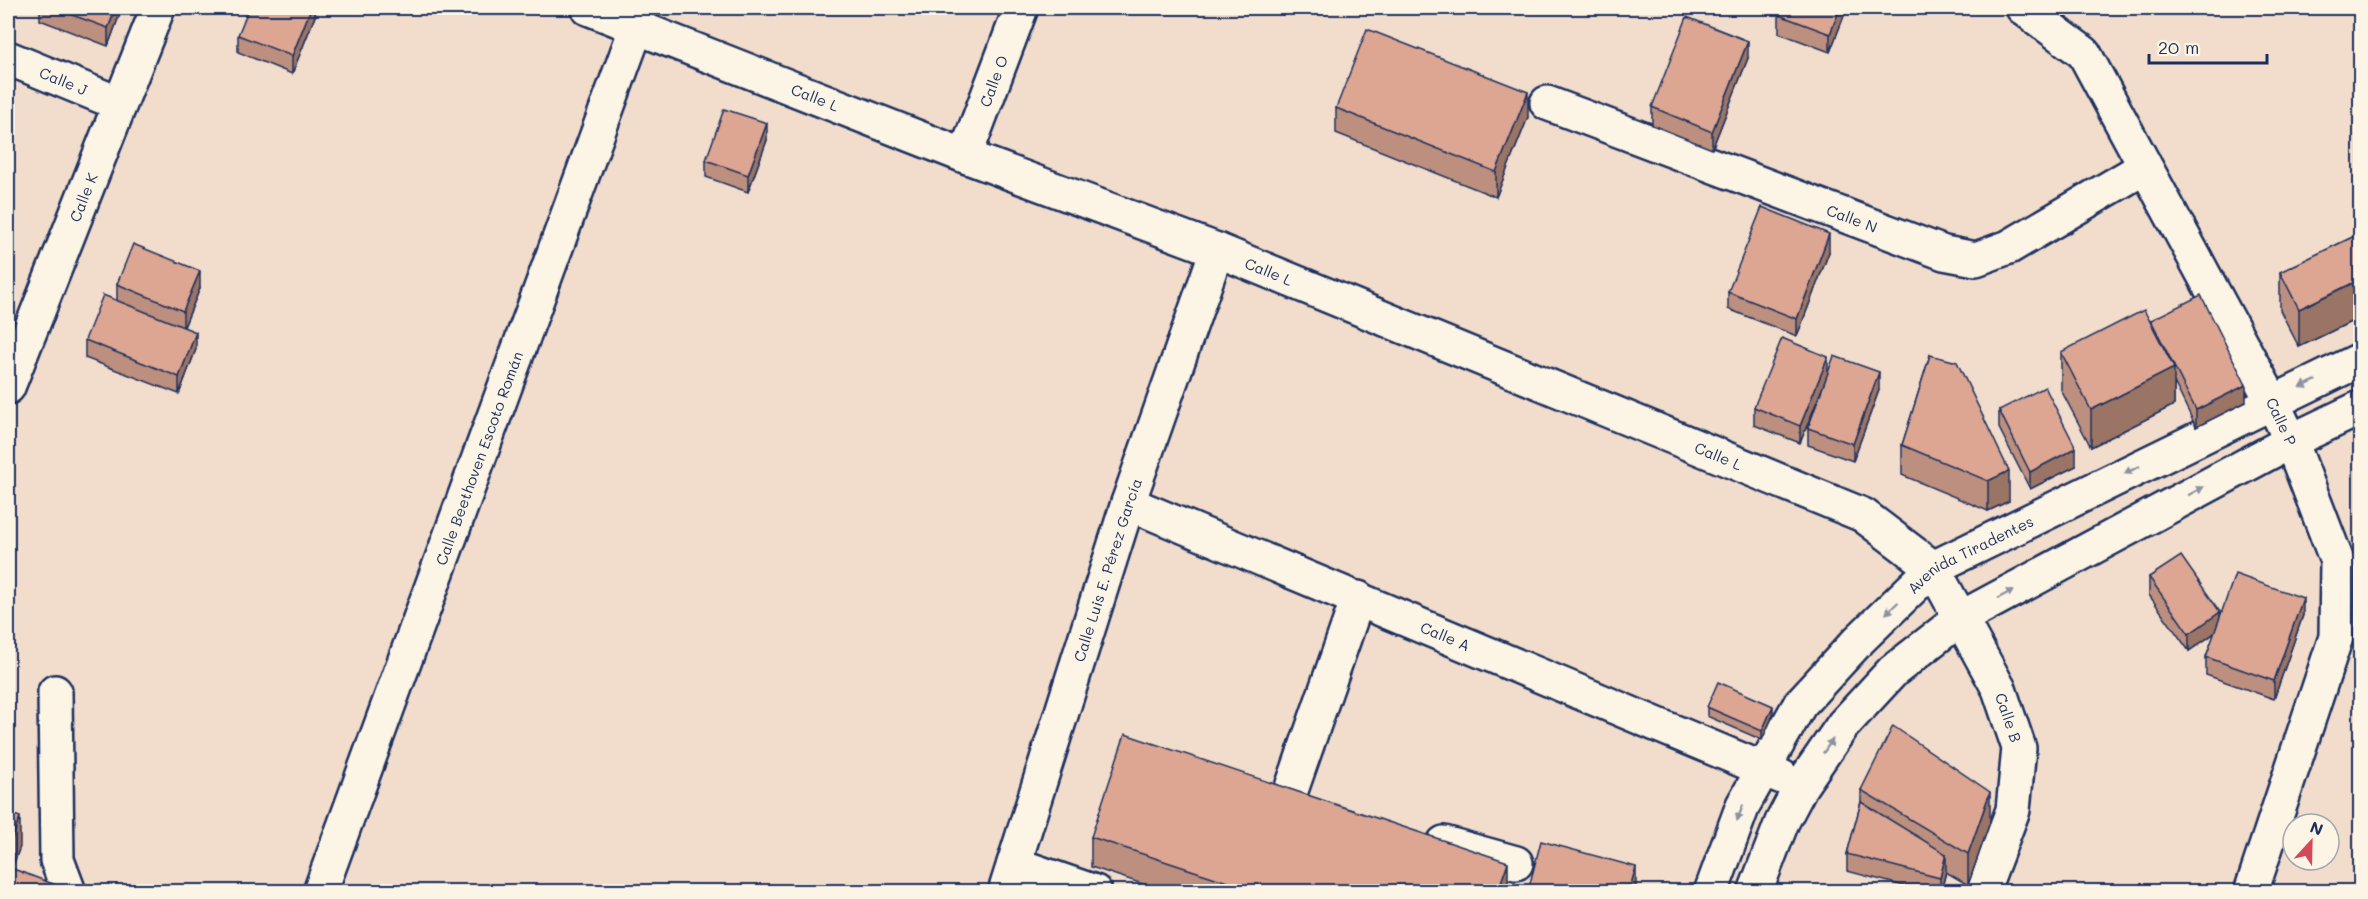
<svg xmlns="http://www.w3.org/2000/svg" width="2368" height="899" viewBox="0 0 2368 899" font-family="Mali,sans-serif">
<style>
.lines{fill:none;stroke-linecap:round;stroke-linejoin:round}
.minor-casing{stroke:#1b2f5e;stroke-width:38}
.minor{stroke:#fcf5e5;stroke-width:33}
.wall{fill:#bd8f7e;stroke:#1b2f5e;stroke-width:1.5}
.shaded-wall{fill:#9a7466;stroke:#1b2f5e;stroke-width:1.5}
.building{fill:#dca692;stroke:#1b2f5e;stroke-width:1.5}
.oneway{fill:#8c92a2}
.labels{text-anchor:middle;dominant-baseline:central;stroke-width:5;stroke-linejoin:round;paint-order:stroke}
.street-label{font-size:15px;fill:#1b2f5e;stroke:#fcf5e5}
</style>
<rect width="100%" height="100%" fill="#f2ddcc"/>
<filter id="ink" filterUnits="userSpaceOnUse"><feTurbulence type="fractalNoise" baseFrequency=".0167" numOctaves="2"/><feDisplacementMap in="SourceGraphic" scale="12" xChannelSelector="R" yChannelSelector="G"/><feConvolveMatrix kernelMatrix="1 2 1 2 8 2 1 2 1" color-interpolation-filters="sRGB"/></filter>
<g filter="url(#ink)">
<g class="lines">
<defs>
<g id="minor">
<path id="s1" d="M588 8 965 156 1217 250 1863 515 1933 568 1999 689 2019 748 2013 810 1982 892"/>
<path id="s2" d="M2023 8 2084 53 2272 401 2291 441 2337 561 2336 637 2251 892"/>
<path id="s3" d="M8 58 120 104"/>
<path id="s4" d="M1547 103 1944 253 1976 259 2009 247 2145 167"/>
<path id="s5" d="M965 156 1021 8"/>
<path id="s6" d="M8 387 158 8"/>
<path id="s7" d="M1128 503 1782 777"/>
<polyline points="55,692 57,860 69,892"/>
<polyline points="1288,799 1358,598"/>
<polyline points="1444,843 1516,863"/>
<polyline points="1014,864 1095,892"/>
<path id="s8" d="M320 892 637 26"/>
<path id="s9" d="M1005 892 1128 503 1217 250"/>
<path id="s10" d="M1711 892 1743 805 1800 704 1859 640 1933 568 2360 360"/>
<polyline points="1755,892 1782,822 1801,786 1843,725 1893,671 1961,618 2291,441 2360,408"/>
</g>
</defs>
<!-- minor casing -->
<use href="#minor" class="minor-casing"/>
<!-- minor -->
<use href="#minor" class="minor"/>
</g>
<!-- wall -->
<g class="wall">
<polygon points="40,8 122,8 108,46 40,20"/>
<polygon points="315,8 315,16 292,74 238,52 238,35"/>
<polygon points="1847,8 1830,52 1779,33 1779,15"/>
<polygon points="1748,58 1712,149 1652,125 1652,107"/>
<polygon points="1336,108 1528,117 1496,197 1336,133"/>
<polygon points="767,140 748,192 706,177 706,160"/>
<polygon points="2361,233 2361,317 2299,347 2280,310 2280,272"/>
<polygon points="1829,252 1797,336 1728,309 1728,292"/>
<polygon points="117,284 200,288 184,327 196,349 179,394 85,358 85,340 117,301"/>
<polygon points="2151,320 2246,402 2196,427 2174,382 2174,405 2091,447 2061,390 2061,352 2151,325"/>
<polygon points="1930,355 2009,501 1988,511 1902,475 1902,445"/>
<polygon points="1828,373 1879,390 1853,461 1808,445 1808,428 1824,384 1800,443 1754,425 1754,407"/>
<polygon points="1999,410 2076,466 2030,489 1999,428"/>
<polygon points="2149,577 2220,618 2303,615 2274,699 2206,675 2206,657 2215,633 2189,651 2149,595"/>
<polygon points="1707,707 1773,715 1762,740 1707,716"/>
<polygon points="1861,790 1990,822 1968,885 1946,872 1941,891 1923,891 1847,871 1847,854 1861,802"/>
<polygon points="1091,837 1508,891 1164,891 1091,867"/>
</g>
<!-- shaded-wall -->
<g class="shaded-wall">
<polygon points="116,8 122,8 108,46 108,28"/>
<polygon points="311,8 315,8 315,16 292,74 292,56"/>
<polygon points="1840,8 1847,8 1830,52 1830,34"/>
<polygon points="1748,41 1748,58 1712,149 1712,132"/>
<polygon points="1528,92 1528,117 1496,197 1496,172"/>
<polygon points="767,123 767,140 748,192 748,175"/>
<polygon points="1829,234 1829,252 1797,336 1797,319"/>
<polygon points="200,271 200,288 183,329 183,311"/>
<polygon points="2361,279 2361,317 2299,347 2299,309"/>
<polygon points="196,332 196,349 179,394 179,377"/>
<polygon points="1828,357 1828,374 1800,443 1800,426"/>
<polygon points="2174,368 2174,405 2091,447 2091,410"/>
<polygon points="1879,372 1879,390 1853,461 1853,444"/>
<polygon points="2246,385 2246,402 2196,427 2196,410"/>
<polygon points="2076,448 2076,466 2030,489 2030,472"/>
<polygon points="2009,471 2009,501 1988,511 1988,481"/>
<polygon points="2303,598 2303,615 2274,699 2274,681"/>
<polygon points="2220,612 2220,629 2189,651 2189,634"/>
<polygon points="1773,706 1773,715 1762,740 1762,731"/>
<polygon points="1990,792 1990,822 1968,885 1968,854"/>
<polygon points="20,817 20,847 8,879 8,849"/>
<polygon points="1946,854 1946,871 1941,891 1940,891 1940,878"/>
<polygon points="1508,862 1508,891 1498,891"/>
<polygon points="1636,867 1636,891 1629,891"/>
</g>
<!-- building -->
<g class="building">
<polygon points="53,8 116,8 108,28"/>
<polygon points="249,8 311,8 292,56 238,35"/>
<polygon points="1782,8 1840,8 1830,34 1779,15"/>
<polygon points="1687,17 1748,41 1712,132 1652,107"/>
<polygon points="1367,29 1528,92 1496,172 1336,108"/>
<polygon points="724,109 767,123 748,175 706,160"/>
<polygon points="1762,207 1829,234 1797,319 1728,292"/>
<polygon points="2361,233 2361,279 2299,309 2280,272"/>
<polygon points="133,244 200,271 183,311 117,284"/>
<polygon points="103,295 196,332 179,377 85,340"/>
<polygon points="2201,295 2246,385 2196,410 2151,320"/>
<polygon points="2144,310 2174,368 2091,410 2061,352"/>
<polygon points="1782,338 1828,357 1800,426 1754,407"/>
<polygon points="1930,355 1957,362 2009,471 1988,481 1902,445"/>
<polygon points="1834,356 1879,372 1853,444 1808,428"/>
<polygon points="2045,387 2076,448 2030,472 1999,410"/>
<polygon points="2181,556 2220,612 2189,634 2149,577"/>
<polygon points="2235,574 2303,598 2274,681 2206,657"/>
<polygon points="1718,682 1773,706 1762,731 1707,707"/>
<polygon points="1893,726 1990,792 1968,854 1861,790"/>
<polygon points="1125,734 1508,862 1498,891 1255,891 1091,837"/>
<polygon points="1861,802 1946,854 1940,878 1847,854"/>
<polygon points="8,813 20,817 8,849"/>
<polygon points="1541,841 1636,867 1629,891 1528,891"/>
<polygon points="8,867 72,891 8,891"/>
</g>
<!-- one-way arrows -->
<defs><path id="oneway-solid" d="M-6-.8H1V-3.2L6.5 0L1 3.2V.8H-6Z" transform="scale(1.5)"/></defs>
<g class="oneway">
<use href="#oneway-solid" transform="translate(2308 384) rotate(155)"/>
<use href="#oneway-solid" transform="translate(2132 470) rotate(154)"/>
<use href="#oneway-solid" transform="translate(2196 491) rotate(-28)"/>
<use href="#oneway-solid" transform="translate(2006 594) rotate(-28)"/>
<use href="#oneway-solid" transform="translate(1892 608) rotate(136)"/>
<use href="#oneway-solid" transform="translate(1828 746) rotate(-56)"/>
<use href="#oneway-solid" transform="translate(1740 813) rotate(111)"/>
</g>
</g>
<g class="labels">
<!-- street labels -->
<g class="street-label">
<text stroke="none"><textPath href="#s3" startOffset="60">Calle J</textPath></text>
<text stroke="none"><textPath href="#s5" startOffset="80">Calle O</textPath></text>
<text stroke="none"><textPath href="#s1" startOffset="244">Calle L</textPath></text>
<text stroke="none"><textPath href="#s6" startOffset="204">Calle K</textPath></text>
<text stroke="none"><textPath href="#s4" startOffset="326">Calle N</textPath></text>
<text stroke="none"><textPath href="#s1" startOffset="730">Calle L</textPath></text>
<text stroke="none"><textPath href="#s2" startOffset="494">Calle P</textPath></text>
<text stroke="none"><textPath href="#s1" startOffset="1216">Calle L</textPath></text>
<text stroke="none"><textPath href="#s8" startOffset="462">Calle Beethoven Escoto Román</textPath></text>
<text stroke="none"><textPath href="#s10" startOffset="438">Avenida Tiradentes</textPath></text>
<text stroke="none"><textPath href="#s9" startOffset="338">Calle Luis E. Pérez García</textPath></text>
<text stroke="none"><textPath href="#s7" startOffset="344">Calle A</textPath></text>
<text stroke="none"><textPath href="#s1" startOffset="1628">Calle B</textPath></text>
</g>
</g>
<!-- margin -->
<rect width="2368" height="899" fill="none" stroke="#fcf5e5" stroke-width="30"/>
<rect x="15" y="15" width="2338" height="869" fill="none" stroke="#1b2f5e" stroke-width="2" filter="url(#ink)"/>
<!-- north arrow -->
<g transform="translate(2311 842) rotate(22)"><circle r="28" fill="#fcf5e5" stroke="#a2a6af" stroke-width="1.5"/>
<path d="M0-4.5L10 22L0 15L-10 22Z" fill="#d1495b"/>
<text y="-9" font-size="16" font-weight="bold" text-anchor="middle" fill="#1b2f5e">N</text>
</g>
<!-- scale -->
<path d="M2149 54v9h118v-9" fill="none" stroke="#1b2f5e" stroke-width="3"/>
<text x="2158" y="54" font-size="18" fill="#1b2f5e" stroke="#fcf5e5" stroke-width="4.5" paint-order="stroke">20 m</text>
</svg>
